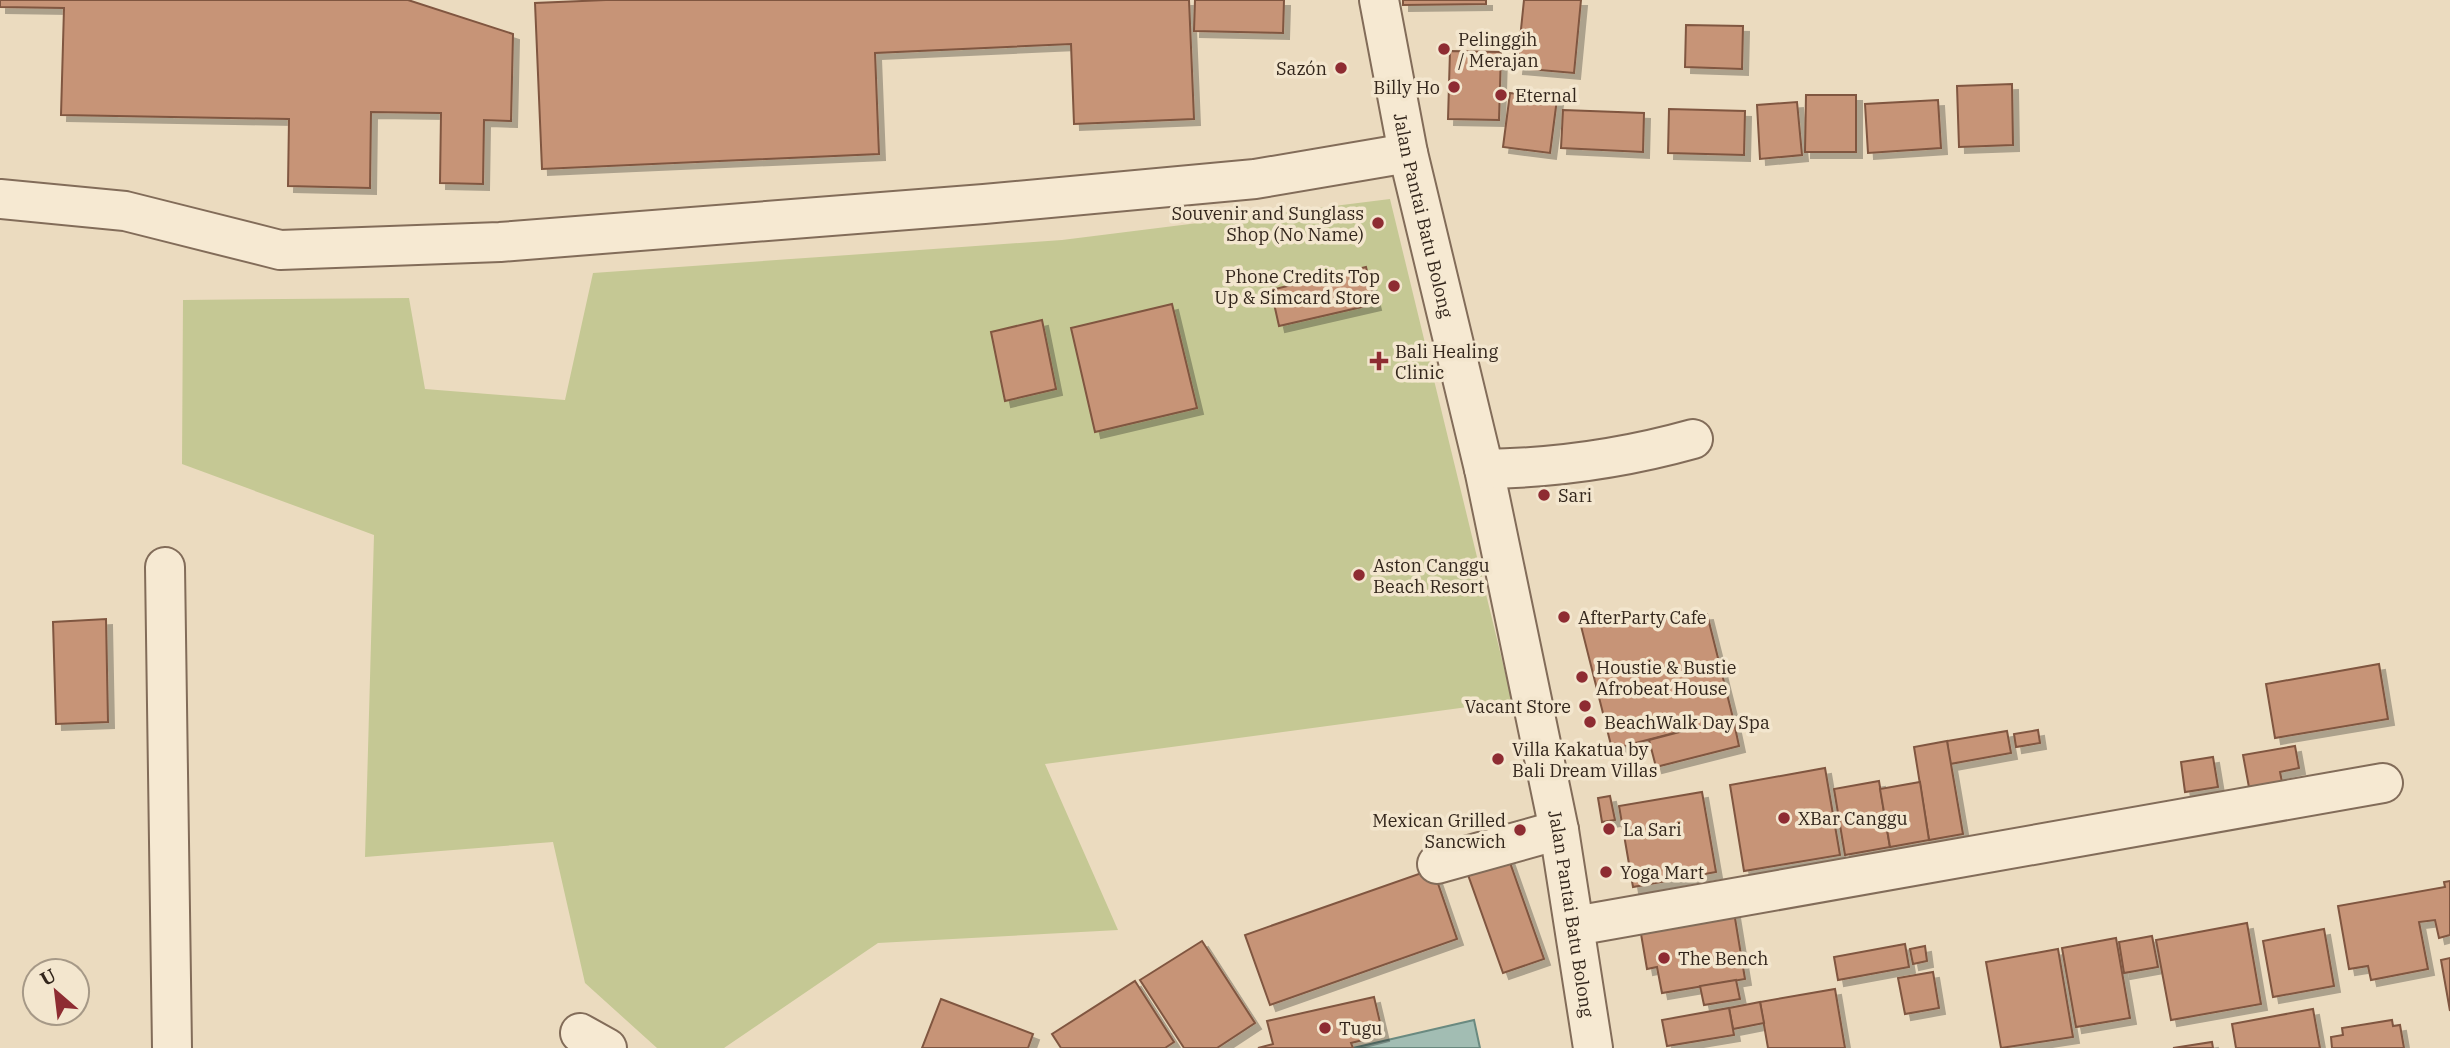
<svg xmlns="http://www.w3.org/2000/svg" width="2450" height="1048" viewBox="0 0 2450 1048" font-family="'IBM Plex Serif',serif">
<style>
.green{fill:#c5c894}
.water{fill:#a2bdb3;stroke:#6a8a80;stroke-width:2}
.building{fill:#c79477;stroke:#805640;stroke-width:2;filter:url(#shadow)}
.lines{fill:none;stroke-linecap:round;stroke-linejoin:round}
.minor-casing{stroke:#826c59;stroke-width:42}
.minor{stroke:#f6e9d2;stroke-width:38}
.poi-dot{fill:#8e2c32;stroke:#f3e6ce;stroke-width:2.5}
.labels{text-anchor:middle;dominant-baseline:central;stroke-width:7;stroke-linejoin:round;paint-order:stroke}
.poi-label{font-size:18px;fill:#33261c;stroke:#f3e6ce;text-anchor:start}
.street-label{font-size:18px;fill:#33261c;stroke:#f3e6ce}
</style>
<defs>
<filter id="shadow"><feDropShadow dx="6" dy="6" stdDeviation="0" flood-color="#0004"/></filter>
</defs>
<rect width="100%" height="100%" fill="#ebdbbf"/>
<!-- green -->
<polygon class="green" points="1390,199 1512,701 1045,764 1118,930 878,943 724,1048 657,1048 585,983 553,842 365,857 374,535 182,464 183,300 409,298 425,389 565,400 593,273 1062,240"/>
<!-- water -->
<polygon class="water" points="1474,1020 1480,1048 1353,1048"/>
<!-- building -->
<g class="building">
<polygon points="0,0 408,0 513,34 511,121 484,120 483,184 440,183 441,113 371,112 370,188 288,186 289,119 61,115 64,8 0,7"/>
<polygon points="606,0 1189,0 1194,119 1074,124 1071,44 875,53 879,154 542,169 535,3"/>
<polygon points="1195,0 1284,0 1283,33 1194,31"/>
<polygon points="1403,0 1486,0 1486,4 1403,5"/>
<polygon points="1524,0 1581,0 1574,73 1517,68"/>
<polygon points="1686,25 1743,26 1742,69 1685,67"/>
<polygon points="1450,51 1501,52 1499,120 1448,119"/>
<polygon points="2012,84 2013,145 1959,147 1957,86"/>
<polygon points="1510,93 1557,99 1550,153 1503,147"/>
<polygon points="1806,95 1856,95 1856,152 1805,152"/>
<polygon points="1938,100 1941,148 1868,153 1865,104"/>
<polygon points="1797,102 1802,155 1760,159 1757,105"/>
<polygon points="1669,109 1745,111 1744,155 1668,153"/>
<polygon points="1563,110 1644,113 1643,152 1561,148"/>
<polygon points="1366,267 1375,304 1279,326 1271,290"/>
<polygon points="1172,304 1197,408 1095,432 1071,328"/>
<polygon points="1042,320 1056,389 1005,401 991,332"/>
<polygon points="1707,614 1733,718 1612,749 1581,626"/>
<polygon points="106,619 108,722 56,724 53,622"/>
<polygon points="2379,664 2388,719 2275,738 2266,684"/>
<polygon points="1733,718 1739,746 1656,767 1649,740"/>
<polygon points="2038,730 2040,743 2016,747 2014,734"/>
<polygon points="2007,731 2011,753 1950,764 1947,741"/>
<polygon points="1947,741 1963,834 1929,840 1914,747"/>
<polygon points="2295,746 2299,768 2280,772 2284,792 2251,798 2243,755"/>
<polygon points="2213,757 2218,787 2185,792 2181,762"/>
<polygon points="1825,768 1840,855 1744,871 1730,785"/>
<polygon points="1879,781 1890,847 1845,855 1834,789"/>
<polygon points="1920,782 1929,840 1890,847 1880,789"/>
<polygon points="1702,792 1716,872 1633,887 1619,806"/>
<polygon points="1610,796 1615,820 1602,822 1598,798"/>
<polygon points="1508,857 1544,959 1503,973 1467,872"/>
<polygon points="1433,869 1457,939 1270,1005 1245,935"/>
<polygon points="2450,881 2450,935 2439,938 2435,920 2419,922 2428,969 2371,980 2368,966 2349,969 2338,906 2445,887 2444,882"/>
<polygon points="1732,900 1745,979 1662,993 1657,967 1647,969 1640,928"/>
<polygon points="2247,923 2261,1004 2171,1020 2156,940"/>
<polygon points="2324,929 2334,986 2273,997 2263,941"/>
<polygon points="2152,936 2158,967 2124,973 2119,942"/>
<polygon points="2116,938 2130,1018 2076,1027 2062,948"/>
<polygon points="1202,941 1255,1023 1217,1048 1184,1048 1140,980"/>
<polygon points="1905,944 1909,967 1838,980 1834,957"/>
<polygon points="1925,946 1927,961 1913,964 1910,949"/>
<polygon points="2058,949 2073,1037 2001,1048 1986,962"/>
<polygon points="2450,958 2450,1011 2441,960"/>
<polygon points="1933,972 1939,1008 1905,1014 1898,978"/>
<polygon points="1736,980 1740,999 1704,1005 1700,986"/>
<polygon points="1135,981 1174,1042 1165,1048 1061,1048 1052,1034"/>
<polygon points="1835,989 1845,1048 1768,1048 1760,1002"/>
<polygon points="1374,997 1383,1035 1351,1043 1353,1048 1258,1048 1273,1044 1267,1021"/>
<polygon points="941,999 1033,1034 1028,1048 922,1048"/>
<polygon points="1760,1002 1764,1023 1733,1029 1729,1008"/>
<polygon points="1729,1008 1734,1035 1667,1046 1662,1020"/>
<polygon points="2313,1009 2320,1048 2236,1048 2232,1024"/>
<polygon points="2392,1020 2393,1026 2400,1025 2404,1048 2332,1048 2331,1037 2343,1035 2342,1028"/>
<polygon points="2212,1042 2213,1048 2173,1048"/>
</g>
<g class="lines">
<defs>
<g id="minor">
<path id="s1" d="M1379 0 1408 153 1484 469 1559 830 1593 1048"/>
<polyline points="0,199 125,211 280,250 500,242 984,204 1255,179 1408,153"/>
<path d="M1484 469C1554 468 1625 458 1693 439"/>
<polyline points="165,567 172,1048"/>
<polyline points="1437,864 1559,830"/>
<polyline points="1575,926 2383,783"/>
<polyline points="580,1033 607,1048"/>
</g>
</defs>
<!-- minor casing -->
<use href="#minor" class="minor-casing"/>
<!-- minor -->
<use href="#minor" class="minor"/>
</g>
<!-- markers -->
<g class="poi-dot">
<circle cx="1444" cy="49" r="7"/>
<circle cx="1341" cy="68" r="7"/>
<circle cx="1454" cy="87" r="7"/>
<circle cx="1501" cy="95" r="7"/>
<circle cx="1378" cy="223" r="7"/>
<circle cx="1394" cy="286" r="7"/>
<path d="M1375.5 350.5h7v7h7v7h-7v7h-7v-7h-7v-7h7z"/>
<circle cx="1544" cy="495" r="7"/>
<circle cx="1359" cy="575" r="7"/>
<circle cx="1564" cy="617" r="7"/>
<circle cx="1582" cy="677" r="7"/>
<circle cx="1585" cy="706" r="7"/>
<circle cx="1590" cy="722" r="7"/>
<circle cx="1498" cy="759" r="7"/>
<circle cx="1784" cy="818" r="7"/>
<circle cx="1609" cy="829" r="7"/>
<circle cx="1520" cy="830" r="7"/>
<circle cx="1606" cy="872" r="7"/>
<circle cx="1664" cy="958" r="7"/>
<circle cx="1325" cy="1028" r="7"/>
</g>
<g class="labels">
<!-- poi labels -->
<g class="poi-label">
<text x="1458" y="39">Pelinggih<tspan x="1458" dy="21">/ Merajan</tspan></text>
<text x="1327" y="68" text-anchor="end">Sazón</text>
<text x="1440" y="87" text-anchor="end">Billy Ho</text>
<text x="1515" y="95">Eternal</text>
<text x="1364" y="213" text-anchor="end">Souvenir and Sunglass<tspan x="1364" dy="21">Shop (No Name)</tspan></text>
<text x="1380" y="276" text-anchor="end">Phone Credits Top<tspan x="1380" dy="21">Up &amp; Simcard Store</tspan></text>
<text x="1395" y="351">Bali Healing<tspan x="1395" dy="21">Clinic</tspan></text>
<text x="1558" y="495">Sari</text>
<text x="1373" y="565">Aston Canggu<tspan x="1373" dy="21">Beach Resort</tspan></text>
<text x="1578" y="617">AfterParty Cafe</text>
<text x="1596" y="667">Houstie &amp; Bustie<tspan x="1596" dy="21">Afrobeat House</tspan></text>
<text x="1571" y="706" text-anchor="end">Vacant Store</text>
<text x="1604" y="722">BeachWalk Day Spa</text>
<text x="1512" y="749">Villa Kakatua by<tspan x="1512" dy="21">Bali Dream Villas</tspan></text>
<text x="1798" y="818">XBar Canggu</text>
<text x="1506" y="820" text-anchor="end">Mexican Grilled<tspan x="1506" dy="21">Sancwich</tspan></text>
<text x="1623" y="829">La Sari</text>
<text x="1620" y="872">Yoga Mart</text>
<text x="1678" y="958">The Bench</text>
<text x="1339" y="1028">Tugu</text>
</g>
<!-- street labels -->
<g class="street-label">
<text stroke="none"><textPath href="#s1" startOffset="220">Jalan Pantai Batu Bolong</textPath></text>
<text stroke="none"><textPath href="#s1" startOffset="934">Jalan Pantai Batu Bolong</textPath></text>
</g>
</g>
<!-- north arrow -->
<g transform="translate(56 992) rotate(332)"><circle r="33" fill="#f3e6ce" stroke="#a69987" stroke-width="2"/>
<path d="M0-5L12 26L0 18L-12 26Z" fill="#8e2c32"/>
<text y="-10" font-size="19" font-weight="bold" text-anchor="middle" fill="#33261c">U</text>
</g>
</svg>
